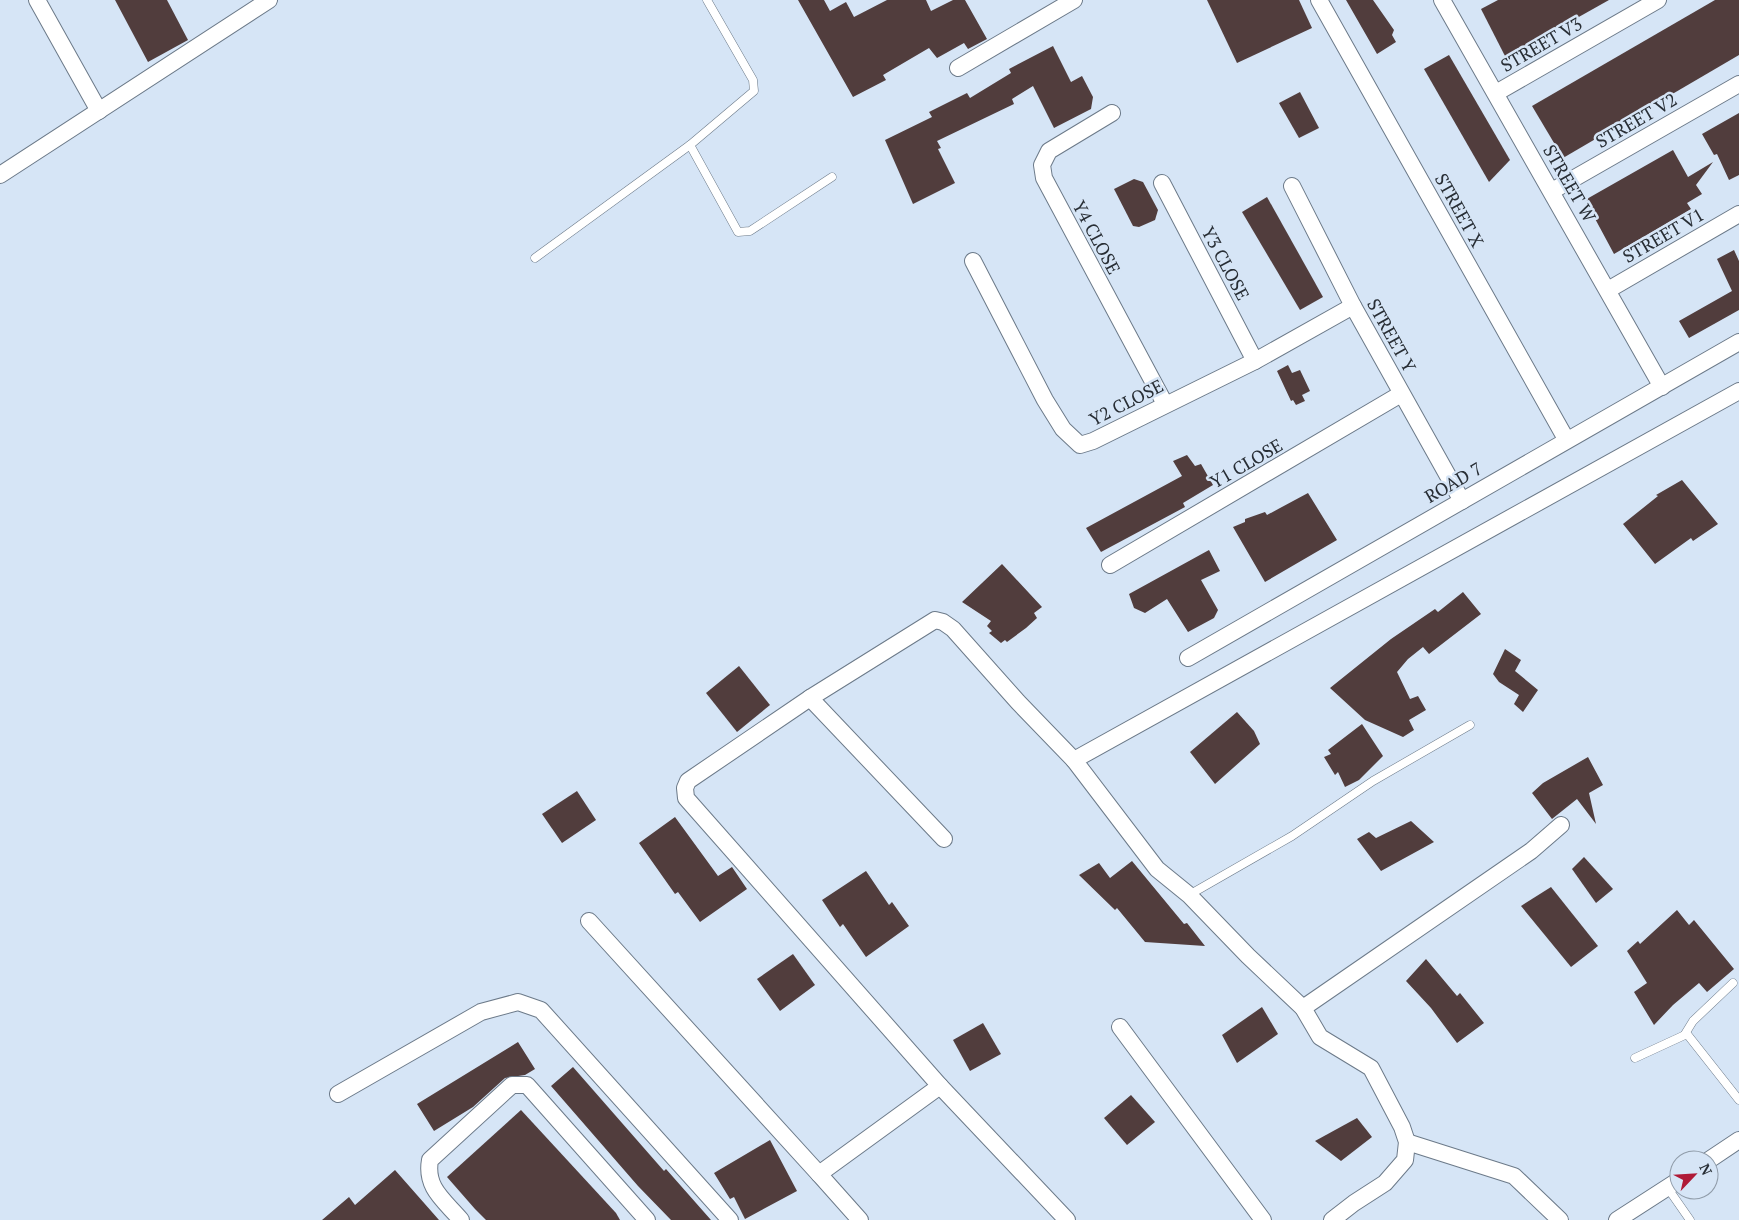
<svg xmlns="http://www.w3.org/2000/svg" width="1739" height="1220" viewBox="0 0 1739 1220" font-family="'PT Serif',serif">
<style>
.building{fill:#513d3d}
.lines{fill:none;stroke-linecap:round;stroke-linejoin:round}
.service-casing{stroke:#6c7a89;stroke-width:9}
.minor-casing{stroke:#6c7a89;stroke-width:18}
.service{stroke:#fff;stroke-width:8}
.minor{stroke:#fff;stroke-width:16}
.labels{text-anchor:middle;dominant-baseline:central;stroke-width:5;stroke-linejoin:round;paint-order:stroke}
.street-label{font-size:18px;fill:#282e35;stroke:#d6e5f6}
</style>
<rect width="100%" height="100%" fill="#d6e5f6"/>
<!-- building -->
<g class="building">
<polygon points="115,0 167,0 188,40 148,62"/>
<polygon points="798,0 824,0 830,11 846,2 854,17 887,0 926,0 931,11 953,0 965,0 987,39 968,49 964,43 937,58 929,48 883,75 886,80 853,97"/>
<polygon points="1207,0 1299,0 1312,28 1237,63"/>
<polygon points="1346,0 1373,0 1394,30 1392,35 1396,42 1377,54"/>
<polygon points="1498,0 1609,0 1506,58 1481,9"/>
<polygon points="1715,0 1739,0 1739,55 1563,158 1532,106"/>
<polygon points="1053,46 1071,82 1082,76 1093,97 1091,109 1054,128 1033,86 1012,99 1014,104 937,141 941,148 938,149 955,183 913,204 885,140 932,117 929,112 967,93 970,98 1011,73 1009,69"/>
<polygon points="1449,55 1510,160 1489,182 1424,69"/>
<polygon points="1300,92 1319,128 1299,138 1279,103"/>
<polygon points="1739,113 1739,175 1729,180 1717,154 1714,155 1702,134"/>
<polygon points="1673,150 1688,177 1713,162 1696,185 1702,194 1687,203 1691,209 1614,254 1585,200"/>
<polygon points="1134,179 1143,182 1158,210 1155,220 1139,227 1133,226 1114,189"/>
<polygon points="1267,197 1323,297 1300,310 1242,212"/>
<polygon points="1734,250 1739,261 1739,310 1689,338 1679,321 1732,291 1717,259"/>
<polygon points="1288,365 1292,373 1300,370 1310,391 1302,395 1305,401 1296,405 1293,400 1291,401 1277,371"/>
<polygon points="1187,455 1195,466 1201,464 1213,485 1183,503 1185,507 1101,552 1086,528 1182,476 1173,461"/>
<polygon points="1682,480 1718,524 1693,541 1691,538 1655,564 1623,524 1658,496 1656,495"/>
<polygon points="1308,493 1337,540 1265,582 1233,527 1245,522 1245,519 1265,512 1267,515"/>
<polygon points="1209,550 1220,571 1201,580 1218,610 1214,618 1188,632 1167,599 1145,613 1134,608 1129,594"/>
<polygon points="1002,564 1042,607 1034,613 1037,618 1026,628 1007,642 1005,640 1001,643 989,633 992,631 987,626 991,621 962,602"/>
<polygon points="1463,592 1481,614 1429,654 1423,647 1408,659 1397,672 1410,699 1418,696 1426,710 1409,720 1414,730 1403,737 1365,720 1330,688 1391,639 1435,609 1438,612"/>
<polygon points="1505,649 1521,660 1515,671 1538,690 1523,712 1514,704 1519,695 1499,682 1493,674"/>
<polygon points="739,666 770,705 737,732 706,693"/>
<polygon points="1237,712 1254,731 1260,744 1215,784 1190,752"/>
<polygon points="1362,724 1383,756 1359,780 1345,787 1338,772 1335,775 1324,757 1331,754 1328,750"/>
<polygon points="1588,757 1603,785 1589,793 1596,824 1577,799 1552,819 1532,793 1543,783"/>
<polygon points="577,791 596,820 562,843 542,814"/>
<polygon points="675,817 718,876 732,867 747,889 700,922 678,892 675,894 639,843"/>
<polygon points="1411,821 1434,842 1381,871 1357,839 1369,832 1376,838"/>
<polygon points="1584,857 1613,889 1596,903 1572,869"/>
<polygon points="1132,861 1184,924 1187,923 1205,946 1145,942 1117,908 1115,910 1079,875 1099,863 1110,878"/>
<polygon points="866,871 889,905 892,902 909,926 866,957 843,924 840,927 822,900"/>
<polygon points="1551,887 1598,946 1571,967 1521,906"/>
<polygon points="1677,910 1689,925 1694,920 1734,969 1707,992 1699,983 1673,1005 1654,1025 1634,992 1647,983 1627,951 1638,941 1640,944"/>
<polygon points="793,954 815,985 780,1011 757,979"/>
<polygon points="1426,959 1457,996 1460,993 1484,1023 1457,1043 1431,1008 1406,981"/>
<polygon points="1262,1007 1278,1034 1237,1063 1222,1035"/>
<polygon points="983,1023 1001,1054 970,1071 953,1040"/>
<polygon points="518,1042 535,1069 525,1075 505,1078 473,1107 434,1131 417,1104"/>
<polygon points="573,1067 664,1171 666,1169 711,1220 671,1220 638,1186 551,1086"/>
<polygon points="1131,1095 1155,1122 1127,1145 1104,1118"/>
<polygon points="521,1110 616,1213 620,1220 486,1220 475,1209 447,1177"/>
<polygon points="1357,1118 1372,1137 1341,1161 1315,1141"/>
<polygon points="770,1140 797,1191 745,1219 734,1197 730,1199 714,1173"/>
<polygon points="395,1170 439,1220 322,1220 349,1197 355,1205"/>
</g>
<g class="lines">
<defs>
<g id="service">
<polyline points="690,145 738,232 750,231 832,177"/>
<polyline points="535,258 690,145 754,91 753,80 707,0"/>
<polyline points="1189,895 1292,836 1373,781 1470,725"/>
<polyline points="1685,1034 1693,1021 1733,983"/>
<polyline points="1635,1058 1687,1034 1739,1100"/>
<polyline points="1667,1187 1690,1220"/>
</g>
<g id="minor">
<polyline points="37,0 99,111"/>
<polyline points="1319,0 1566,439"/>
<polyline points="1442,0 1662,387"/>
<polyline points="958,68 1074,0"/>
<polyline points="1496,93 1658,0"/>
<polyline points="1112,113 1049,151 1042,165 1044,178 1165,404"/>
<polyline points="0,175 269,0"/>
<polyline points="1162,183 1255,361"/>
<polyline points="1292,186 1353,306 1462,501"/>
<polyline points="1552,191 1739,84"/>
<polyline points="973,261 1045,400 1063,429 1080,445 1093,441 1255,361 1353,306"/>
<polyline points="1608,290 1739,214"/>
<polyline points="1110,565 1401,394"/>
<polyline points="1188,658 1739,342"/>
<polyline points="810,698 944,839"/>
<polyline points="589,921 819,1174"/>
<polyline points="1303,1008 1531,851 1561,825"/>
<polyline points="1120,1027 1263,1220"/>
<polyline points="338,1094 481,1012 518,1002 541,1010 730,1220"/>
<polyline points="1407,1142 1514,1176 1560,1220"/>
<polyline points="1709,1160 1739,1140"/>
<path d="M461 1220C444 1200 425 1188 430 1160L512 1085H527L647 1220"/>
<polyline points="860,1220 819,1174 940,1086"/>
<polyline points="1067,1220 940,1086 686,798 685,788 688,781 810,698 935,620 943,622 953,629 1018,702 1074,760"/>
<polyline points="1332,1220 1354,1203 1385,1183 1405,1160 1407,1142 1402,1127 1371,1068 1320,1037 1303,1008 1248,956 1189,895 1157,869 1074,760 1739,391"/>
<polyline points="1617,1220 1679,1180"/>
</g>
</defs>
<!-- service casing -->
<use href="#service" class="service-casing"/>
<!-- minor casing -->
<use href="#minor" class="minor-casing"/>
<!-- service -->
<use href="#service" class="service"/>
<!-- minor -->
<use href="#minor" class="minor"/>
</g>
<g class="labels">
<!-- street labels -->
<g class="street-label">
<text transform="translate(1541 44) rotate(-30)">STREET V3</text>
<text transform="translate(1636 120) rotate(-30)">STREET V2</text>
<text transform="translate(1570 183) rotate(60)">STREET W</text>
<text transform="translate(1460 210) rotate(61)">STREET X</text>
<text transform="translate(1663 235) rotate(-30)">STREET V1</text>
<text transform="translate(1097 237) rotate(62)">Y4 CLOSE</text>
<text transform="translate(1226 263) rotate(62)">Y3 CLOSE</text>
<text transform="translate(1392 335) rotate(61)">STREET Y</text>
<text transform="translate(1126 402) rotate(-27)">Y2 CLOSE</text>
<text transform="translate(1246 463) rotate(-30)">Y1 CLOSE</text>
<text transform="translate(1453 482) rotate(-30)">ROAD 7</text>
</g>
</g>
<!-- north arrow -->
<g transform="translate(1694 1175) rotate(65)"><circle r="24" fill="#d6e5f6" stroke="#909ca9"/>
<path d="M0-4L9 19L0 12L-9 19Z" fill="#af1a37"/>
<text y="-8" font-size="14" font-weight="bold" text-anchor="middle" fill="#282e35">N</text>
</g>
</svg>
